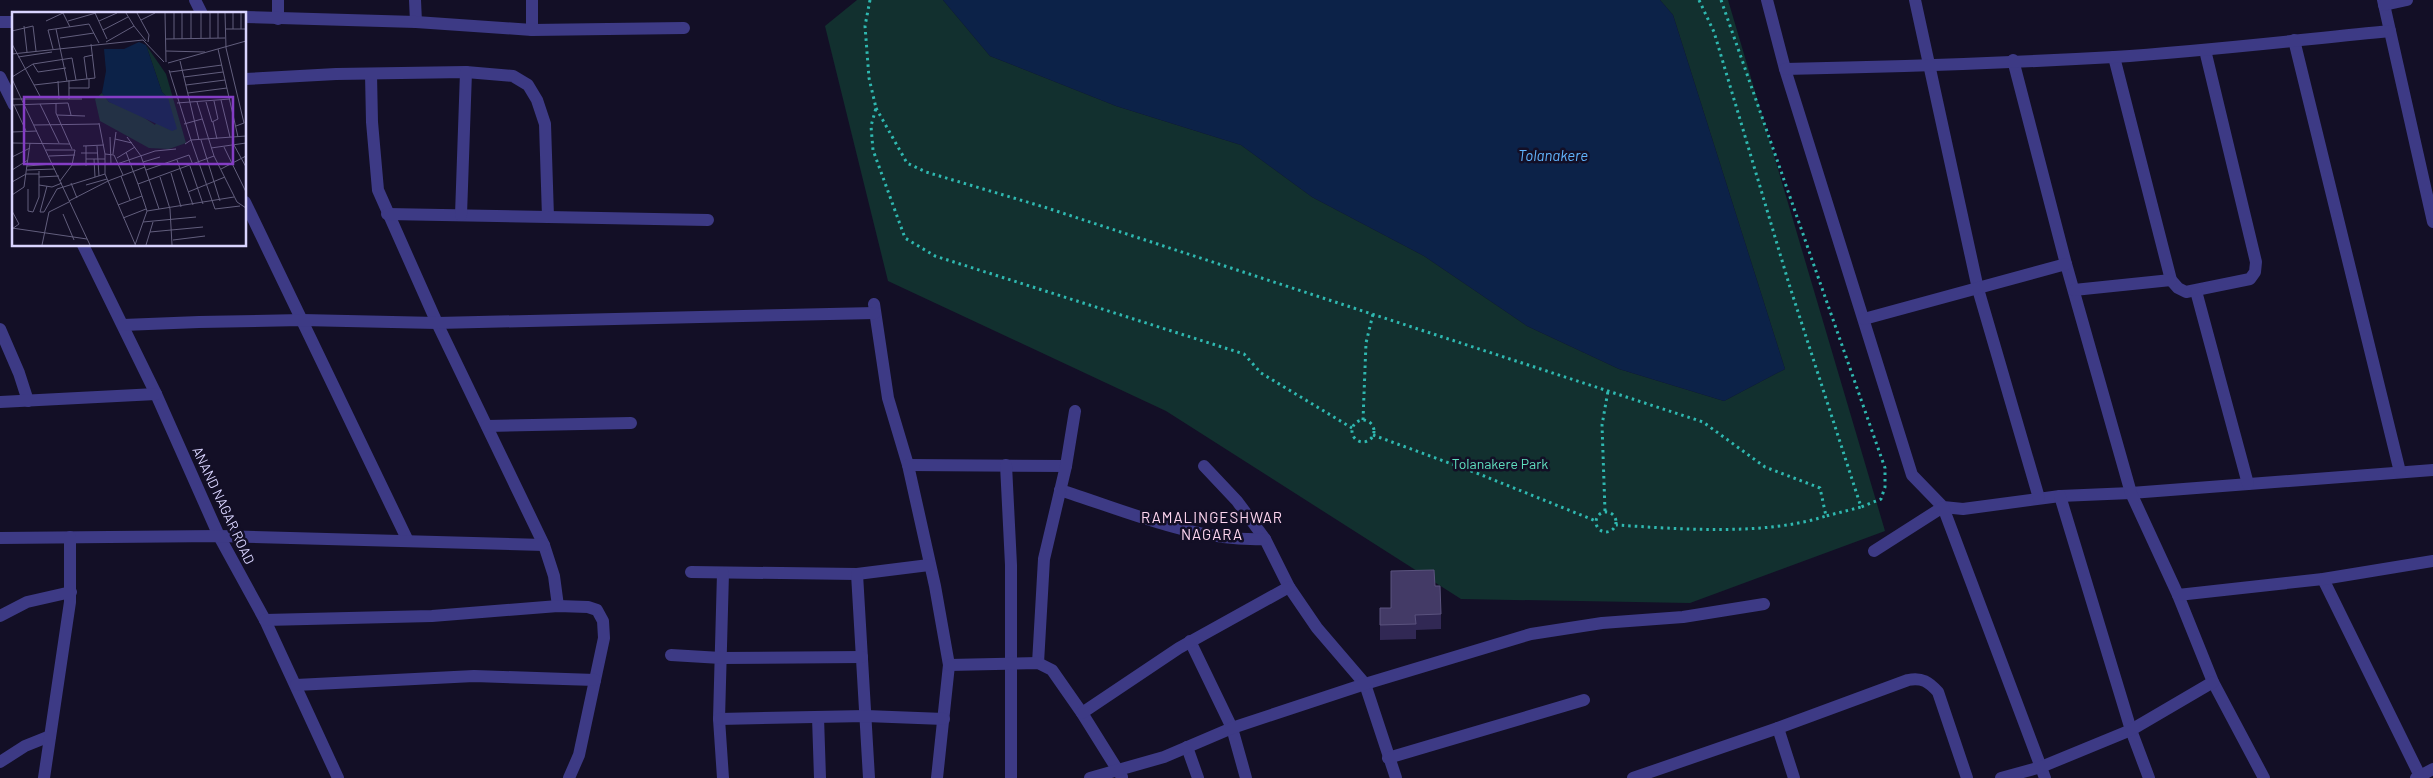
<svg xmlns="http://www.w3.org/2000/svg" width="2433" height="778" viewBox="0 0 2433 778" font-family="Barlow,sans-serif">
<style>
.green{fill:#12302f}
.water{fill:#0c2248}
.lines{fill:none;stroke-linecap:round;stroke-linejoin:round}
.path{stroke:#2fb8b0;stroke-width:3;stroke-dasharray:2.5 4;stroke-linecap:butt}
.minor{stroke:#3d3a85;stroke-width:12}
.wall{fill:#312854}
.building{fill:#433a66;stroke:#5a527e}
.labels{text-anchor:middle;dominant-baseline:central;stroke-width:5;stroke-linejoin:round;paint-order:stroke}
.park-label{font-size:14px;fill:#5fe0c0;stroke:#130f26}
.street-label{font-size:14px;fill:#d9d4ff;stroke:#130f26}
.water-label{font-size:15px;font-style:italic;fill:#62b6ff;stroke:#130f26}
.neighbourhood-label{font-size:15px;letter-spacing:1px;fill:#ffd6f0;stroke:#130f26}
.inset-road{fill:none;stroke:#625e7d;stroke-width:1}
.view{fill:#843dc5;fill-opacity:0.15;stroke:#843dc5;stroke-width:2.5}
.inset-edge{fill:none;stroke:#d9d4ff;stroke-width:2.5}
</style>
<rect width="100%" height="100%" fill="#130f26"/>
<!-- green -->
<polygon class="green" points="857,0 943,0 990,56 1116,106 1241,145 1312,197 1424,256 1527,326 1619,369 1724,401 1785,369 1673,15 1660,0 1728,0 1885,531 1690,603 1461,599 1166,411 888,281 825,26"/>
<!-- water -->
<polygon class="water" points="943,0 1660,0 1673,15 1785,369 1724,401 1619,369 1527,326 1424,256 1312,197 1241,145 1116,106 990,56"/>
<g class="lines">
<!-- path -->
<g class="path">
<polyline points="870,0 865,26 869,78 876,108 871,126 873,150 905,238 935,256 1244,354 1261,373 1352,428"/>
<polyline points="1699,0 1714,32 1789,284 1861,507 1826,516"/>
<polyline points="1721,0 1885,468 1885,487 1881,499 1861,507"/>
<path d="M876 108 907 163 926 172 1044 207 1703 422 1765 467 1820 488 1826 516C1765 536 1680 529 1616 525"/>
<polyline points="1363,420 1366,343 1373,314"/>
<circle cx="1363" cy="431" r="11"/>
<polyline points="1373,435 1479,474 1596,521"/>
<polyline points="1605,511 1602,425 1608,391"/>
<circle cx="1606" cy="522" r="10"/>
</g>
<!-- minor -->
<g class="minor">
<polyline points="195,0 202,14"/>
<polyline points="278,0 278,19"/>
<polyline points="415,0 416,22"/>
<polyline points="532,0 532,30"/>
<polyline points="1767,0 1785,69 1912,475 1943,507 1963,509 2060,496 2131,493 2433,470"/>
<polyline points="1915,0 1978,289 2039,498"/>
<polyline points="2383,0 2433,222"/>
<polyline points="2384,5 2407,0"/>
<polyline points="245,17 416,22 532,30 684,28"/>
<polyline points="0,22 14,22"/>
<polyline points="2294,40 2400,472"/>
<polyline points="2114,57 2171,280 2178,288 2186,292 2250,279 2255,272 2256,262 2205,50"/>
<polyline points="2013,60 2066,264 2131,493 2178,595 2213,682 2264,778"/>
<path d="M1785 69C1895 67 2005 63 2114 57 2206 51 2298 40 2390 31"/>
<polyline points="371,74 372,122 378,190 437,323 544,545 554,576 558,606"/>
<polyline points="0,77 14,105"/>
<polyline points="245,79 336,74 466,72 513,76 528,85 537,100 545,124 548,217"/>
<polyline points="245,202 408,541"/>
<polyline points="387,214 708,220"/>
<polyline points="461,215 466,72"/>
<polyline points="83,245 156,394 219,536 265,620 338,778"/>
<polyline points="2074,290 2171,280"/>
<polyline points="2196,291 2248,484"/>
<polyline points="874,304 888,398 908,465 935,586 949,665 937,778"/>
<polyline points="1864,319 2066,264"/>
<polyline points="123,325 199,322 302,320 437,323 875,313"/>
<polyline points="0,329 19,373 28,401"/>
<polyline points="0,402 156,394"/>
<polyline points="487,426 631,423"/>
<polyline points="908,465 1066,466"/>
<polyline points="1006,465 1011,565 1011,778"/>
<polyline points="1204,466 1237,501 1265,539 1289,587 1317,628 1365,684 1396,778"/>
<path d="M1060 490C1126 511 1195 542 1265 539"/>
<polyline points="2060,496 2131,730 2149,778"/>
<polyline points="0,538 219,536 544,545"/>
<polyline points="1874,551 1943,507 2045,778"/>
<polyline points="691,572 857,574 929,565"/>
<polyline points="723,573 719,719 723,778"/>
<polyline points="857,574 869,778"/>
<polyline points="2323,579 2421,778"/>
<polyline points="2178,595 2323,579 2433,561"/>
<polyline points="0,616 27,602 71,592"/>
<polyline points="265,620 432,616 558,606 588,607 597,610 603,621 604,638 579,755 569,778"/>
<polyline points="1190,641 1232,728 1246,778"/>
<polyline points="671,655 721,658 862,657"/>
<polyline points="1038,663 1044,559 1066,466 1075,411"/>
<polyline points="949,665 1038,663 1052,670 1082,713 1122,777"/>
<polyline points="296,685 474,676 595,680"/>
<polyline points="1082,713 1179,648 1289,587"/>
<polyline points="818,717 820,778"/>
<polyline points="719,719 866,716 944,719"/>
<polyline points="1778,728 1794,778"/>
<polyline points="1187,747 1198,778"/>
<polyline points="1388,758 1584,700"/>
<polyline points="0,762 25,746 50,736"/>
<polyline points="44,778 70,602 70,537"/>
<polyline points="1090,778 1164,757 1232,728 1365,684 1531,634 1602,623 1683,617 1764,604"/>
<path d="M1633 778 1778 728 1908 680C1922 677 1929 682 1938 692L1967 778"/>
<polyline points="2001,778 2041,767 2131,730 2213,682"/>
<polyline points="2416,778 2433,769"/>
</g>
</g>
<!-- wall -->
<polygon class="wall" points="1435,586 1441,614 1441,629 1416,630 1416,639 1380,640 1380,608 1391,608"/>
<!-- building -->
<polygon class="building" points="1434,570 1435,586 1440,586 1441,614 1415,615 1416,624 1380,625 1380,608 1391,608 1391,571"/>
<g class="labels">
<!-- park labels -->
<g class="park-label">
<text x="1500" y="463">Tolanakere Park</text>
</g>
<!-- street labels -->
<g class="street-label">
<text transform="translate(224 505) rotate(65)">ANAND NAGAR ROAD</text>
</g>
<!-- water labels -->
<g class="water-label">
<text x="1553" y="155">Tolanakere</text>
</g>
<!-- neighbourhood labels -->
<g class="neighbourhood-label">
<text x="1212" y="517">RAMALINGESHWAR<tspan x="1212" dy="17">NAGARA</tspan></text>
</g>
</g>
<!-- overview -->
<g transform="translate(12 12)">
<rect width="234" height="234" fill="#130f26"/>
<path d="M134 33 154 62 174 131 157 137 137 136 88 109 83 87 90 81 97 90 119 97 143 113 156 86 150 80Z" fill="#12302f"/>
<path d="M127 30 134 33 150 80 156 86 165 117 160 119 97 90 90 81 94 59 92 37H112Z" fill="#0c2248"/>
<path class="inset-road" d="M83 1 95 27M114 1 122 14M125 1 137 23 136 30M153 1 154 50M162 1V27M179 1V27M189 1V26M198 1V26M206 1V26M213 1 214 36 232 111 224 114M221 1V17M229 1V17M129 8 143 1M34 9 51 1 58 15M56 9 84 1M87 9 105 1M12 14 15 40M44 17 55 69M214 17H234M91 18 116 5M0 19 21 14 24 39M48 26 82 21M154 27 213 26M170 27V1M94 30 122 14 134 29M0 32 29 86M41 37 36 18 77 12 87 31M206 37 226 125M154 39 193 40M0 42 131 28 152 50M6 45 40 40M168 49 187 128M156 51 234 29M21 52 26 60 54 56M157 58 179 128 234 124M158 60 210 53M0 65 21 52 60 46 64 68M172 65 211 60M0 67 78 233M75 67 72 45 81 43M57 68V87M46 69 47 87M22 73 83 66 79 32M174 73 213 68M57 76H77V67M176 81 215 76M0 87H70M209 88 218 125M185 90 202 144 225 190 234 196M194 90 200 110 206 107 202 89M44 91V101L60 137M165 91 218 87M28 92 47 131M0 93 56 91 59 103M2 93 14 119M45 103 73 104M201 110 205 127M87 111 93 142V162L123 232M172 112 190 107M22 113 87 112M0 120 25 119M98 125 99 152M115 125 129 144 147 197M103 127 120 131M189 128 208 189M0 131 58 132M173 132 179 128 203 197 228 194M222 133 234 155M71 134 92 133M74 134V154M85 134 87 164M212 135 234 180M199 136 234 131M34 138H63L60 153 48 169M114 140 126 172M69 141H86M93 142 102 143 111 163M101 142 104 120M37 144 63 143M0 145 18 136M105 146 123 135M74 147H93M82 147 83 165M165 148 181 193M131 150 148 145M60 153 105 152 143 139 164 137M15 154 41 152M178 154 191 192M209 157 234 144M0 158 16 148M15 158 43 157M134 158 177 143 181 153M159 161 169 195M109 164 118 188M27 165 47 164M148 165 158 197 160 233M0 170 14 162H27M59 171 65 186M27 173 40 175 50 171M74 173 95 167M35 174 28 200H32L45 177 93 162M16 177V199L21 200 27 185V159M176 180 213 165M0 183 12 175 18 131M57 189 96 169 133 155M106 193 130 184M0 199 7 212 0 217M135 199 222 185M51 202 62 228M111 206 134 197M131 210 184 205M0 216 75 227M138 220 191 215M161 228 193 224M30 233 37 200 57 190M123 233 135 199 126 172 202 144M134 233 141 210"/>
<path class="view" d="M12 85H221V152H12Z"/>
<rect width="234" height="234" class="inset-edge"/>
</g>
</svg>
